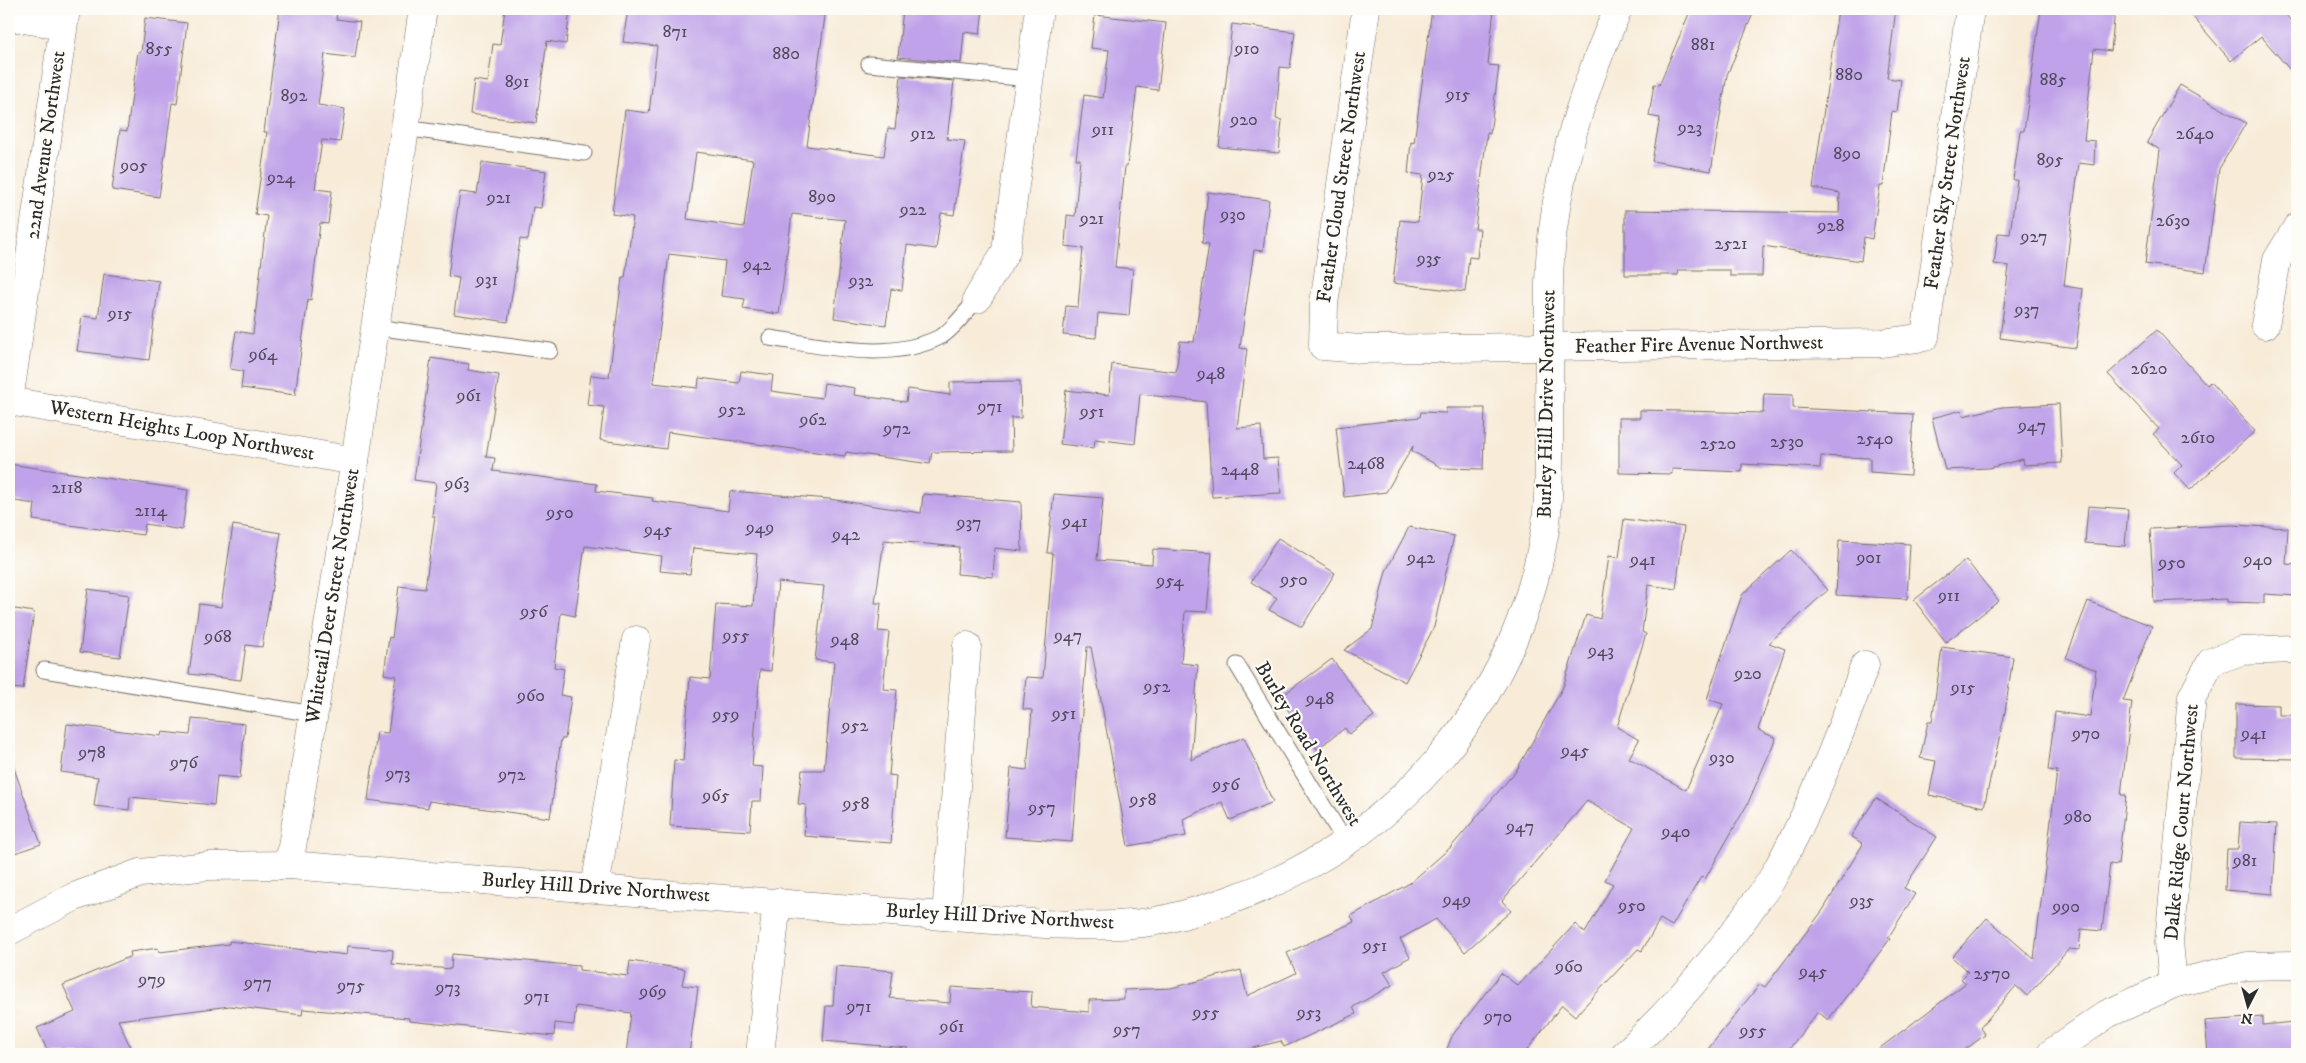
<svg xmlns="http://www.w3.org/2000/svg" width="2306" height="1063" viewBox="0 0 2306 1063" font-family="'IM FELL DW Pica',serif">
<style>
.building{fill:#bfa2e9;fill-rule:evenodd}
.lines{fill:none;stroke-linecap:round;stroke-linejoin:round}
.lane-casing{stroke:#736f68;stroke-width:17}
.street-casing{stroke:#736f68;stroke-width:29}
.lane{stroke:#fff;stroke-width:15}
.street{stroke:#fff;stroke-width:28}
.labels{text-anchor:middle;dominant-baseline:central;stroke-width:4.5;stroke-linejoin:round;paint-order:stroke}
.number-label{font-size:18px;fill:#50495a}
.street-label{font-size:20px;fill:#2b2b2b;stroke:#fdfcf7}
</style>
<rect width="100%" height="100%" fill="#fdfcf7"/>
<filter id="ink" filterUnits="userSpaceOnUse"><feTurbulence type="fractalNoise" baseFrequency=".02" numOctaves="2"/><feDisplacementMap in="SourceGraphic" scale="10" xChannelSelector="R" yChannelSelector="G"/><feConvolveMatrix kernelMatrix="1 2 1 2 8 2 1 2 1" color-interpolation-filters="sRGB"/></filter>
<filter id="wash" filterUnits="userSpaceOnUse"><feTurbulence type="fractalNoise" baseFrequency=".0096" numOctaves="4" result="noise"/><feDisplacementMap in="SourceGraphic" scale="20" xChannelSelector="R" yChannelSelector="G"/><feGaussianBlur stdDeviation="1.12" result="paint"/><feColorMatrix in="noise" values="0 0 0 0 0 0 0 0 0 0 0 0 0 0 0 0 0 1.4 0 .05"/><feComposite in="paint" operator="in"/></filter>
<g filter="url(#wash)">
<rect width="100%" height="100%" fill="#f8ecd9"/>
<g id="blocks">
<!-- building -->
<g class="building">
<polygon points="280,9 337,9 336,19 360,22 355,58 325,54 318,105 345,109 340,142 322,140 315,189 332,191 328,224 320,223 311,300 308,299 295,395 241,388 243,371 230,369 236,331 253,334 267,216 255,214 267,132 264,132"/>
<polygon points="505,9 570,9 566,44 547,41 536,123 470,114 474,80 488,82 493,44 500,45"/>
<path d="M628 9H826L807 146 884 156 888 128 895 129 901 76 954 81 947 139 965 141 954 215 941 213 936 249 907 245 902 290 891 289 886 325 834 318 845 220 792 214 779 314 743 309 745 299 721 296 725 261 669 254 653 383 698 388 699 378 739 383 741 371 773 375 771 391 822 398 824 383 855 388 854 395 906 402 908 389 950 395V382L1020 381 1021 418H1011L1012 451 932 452 930 464 846 452 845 456 668 432 666 449 600 440 604 407 587 405 591 375 609 377 622 278H625L633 217 612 214 625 110 649 113 657 46 623 42ZM696 152 753 160 744 227 687 219Z"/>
<polygon points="903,9 983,9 980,34 964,32 961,63 898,57"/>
<polygon points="1432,9 1494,9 1488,65 1499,66 1490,134 1487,133 1475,229 1480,229 1477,258 1469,257 1465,292 1393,283 1400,220 1418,222 1423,175 1408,173 1411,142 1414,143"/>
<polygon points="1691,9 1755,9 1727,75 1711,171 1652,161 1660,118 1649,116 1654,84 1659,85"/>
<polygon points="1838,9 1896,9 1887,78 1901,80 1897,112 1892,111 1883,186 1880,186 1872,239 1864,237 1861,261 1763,246 1762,276 1730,276 1730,270 1679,270 1678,275 1625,275 1625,210 1839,213 1840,193 1813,188"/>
<polygon points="2041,9 2115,9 2111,51 2094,49 2084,140 2095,141 2094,165 2079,163 2072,217 2064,286 2083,289 2076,348 2000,338 2009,266 1994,264 1998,233 2010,234 2017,180 2013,180 2020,131 2024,131"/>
<polygon points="2186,9 2281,9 2297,28 2297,78 2261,36 2231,61"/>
<polygon points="1095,15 1166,23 1158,90 1137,87 1127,166 1125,166 1115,267 1133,269 1129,316 1098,313 1096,338 1063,335 1066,306 1078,307 1083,248 1065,246 1067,215 1075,216 1080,159 1076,159 1084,95 1103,98 1109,50 1091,48"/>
<polygon points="145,18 187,23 177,104 172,103 159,197 112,190 120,130 127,131 138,52 141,52"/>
<polygon points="1232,24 1295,32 1290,68 1280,67 1276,119 1282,120 1279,153 1219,147"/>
<polygon points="2180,85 2246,123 2219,169 2205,272 2145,264 2160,150 2147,142"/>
<polygon points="482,162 546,171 541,208 533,207 528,240 520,239 508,322 454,314 459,278 448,276 460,192 477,194"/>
<polygon points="1208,192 1269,200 1263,251 1254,250 1240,348 1247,349 1237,428 1261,426 1263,459 1278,458 1281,493 1212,497 1206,402 1140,394 1135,444 1095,439 1094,448 1060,444 1066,390 1109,395 1112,364 1176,372 1180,341 1194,342 1209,244 1202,243"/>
<polygon points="104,274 159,281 149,360 77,351 82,316 98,318"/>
<polygon points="2157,330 2207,385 2210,382 2255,431 2190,490 2174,473 2182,465 2153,434 2159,429 2108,374"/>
<polygon points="431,358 469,364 468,370 499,375 486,457 495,458 493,471 597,484 596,491 653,498 652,501 728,511 730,491 829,499 921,513 923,494 1021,502 1022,551 995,548 993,577 957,574 959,547 884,540 875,603 881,603 878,631 889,632 883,689 897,690 889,775 896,776 891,843 804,836 806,805 798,804 802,770 824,770 834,662 815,660 824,586 778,582 771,671 760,670 752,766 763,767 761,801 752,801 750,831 670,826 674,760 683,761 690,677 710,679 716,604 753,606 757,554 693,548 690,574 660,571 662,556 585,546 575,616 561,613 554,667 564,669 560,695 571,697 565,739 561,739 550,818 429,801 428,808 368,800 377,732 388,733 396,676 384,674 389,637 392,638 399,586 425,589 435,516 432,516 436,483 414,480"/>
<polygon points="1764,394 1793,395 1793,408 1913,414 1910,475 1870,472 1870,458 1821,456 1820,468 1742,464 1742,472 1672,469 1672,474 1619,473 1619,418 1640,418 1640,410 1763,413"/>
<polygon points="2059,404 2062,463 2024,465 2023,459 1989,468 1945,470 1932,418 1962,410 1963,416 2002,407"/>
<polygon points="1446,408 1485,408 1483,469 1442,468 1412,451 1413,446 1386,492 1344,497 1336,427 1420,417 1421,412 1446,413"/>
<polygon points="9,464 188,490 182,530 145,524 143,535 33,520 35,504 9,500"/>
<polygon points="1054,494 1103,498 1097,560 1152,564 1153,549 1212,553 1207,612 1185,611 1181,663 1198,665 1191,760 1244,737 1273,802 1230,820 1222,802 1183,819 1186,836 1128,846 1091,647 1087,647 1072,842 1005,837 1011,768 1027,770 1032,710 1023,709 1026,677 1043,678 1053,553 1047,553"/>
<polygon points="2088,506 2128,509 2125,546 2085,543"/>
<polygon points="1624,519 1684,527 1676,589 1648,585 1642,632 1646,634 1617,727 1639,740 1629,758 1686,790 1723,704 1707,699 1742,595 1791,550 1828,590 1769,643 1785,649 1758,730 1776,738 1748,803 1705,879 1701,877 1672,926 1660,919 1642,951 1638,949 1575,1016 1562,1005 1524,1054 1445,1054 1452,1036 1501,973 1518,986 1575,924 1585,933 1613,884 1605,880 1634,828 1587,801 1502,901 1511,911 1465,952 1436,919 1400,939 1410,957 1384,972 1392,985 1353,1007 1356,1014 1284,1047 1281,1041 1228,1054 907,1054 908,1048 823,1041 826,1006 833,1006 836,966 893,971 890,998 950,1003 951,987 998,990 1032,992 1031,1007 1089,1012 1089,1000 1124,999 1124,990 1171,988 1241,970 1247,996 1296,973 1287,953 1354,922 1351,916 1410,883 1451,847 1516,771 1563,687 1586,615 1600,619 1609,556 1619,558"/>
<polygon points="233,525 281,533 262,647 246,645 241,680 189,674 199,604 221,607"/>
<polygon points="2232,525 2288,528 2286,564 2297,565 2297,596 2264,594 2264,603 2227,602 2227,599 2154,602 2150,529"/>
<polygon points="1409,527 1454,536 1434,627 1405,682 1344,650 1372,629 1386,571"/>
<polygon points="1278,538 1335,573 1302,627 1269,610 1277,598 1251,582"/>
<polygon points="1839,540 1910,544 1907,599 1836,595"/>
<polygon points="1966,560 1999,601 1946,642 1914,600"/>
<polygon points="88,589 129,595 120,657 80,652"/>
<polygon points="2088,601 2152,626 2123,701 2132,702 2121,795 2126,795 2118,865 2110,864 2102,931 2081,929 2079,950 2069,949 2027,996 2016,986 1980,1028 1985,1035 1959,1054 1872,1054 1966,983 1961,979 1968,972 1952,957 1987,918 2034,959 2057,771 2048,770 2055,712 2090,717 2096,670 2066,658"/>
<polygon points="9,608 34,612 23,689 9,688"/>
<polygon points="1942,647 2013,657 2005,712 1984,807 1929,795 1936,761 1920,758 1928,722 1932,722"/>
<polygon points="1332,659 1374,716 1349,734 1345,728 1317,749 1279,698"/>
<polygon points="2236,704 2279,705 2279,715 2297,715 2297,759 2236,758"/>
<polygon points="192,719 245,724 240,778 217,776 214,805 130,797 129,810 94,806 98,777 61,772 67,724 161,736 162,732 190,735"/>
<polygon points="12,763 41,844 9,855 9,764"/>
<polygon points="1876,798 1937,837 1904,888 1915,894 1888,938 1890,939 1828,1020 1818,1012 1785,1054 1704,1054 1760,984 1765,987 1823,910 1863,844 1851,836"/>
<polygon points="2240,822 2277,824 2273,894 2225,890 2227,849 2238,849"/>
<polygon points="229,941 347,955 348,946 393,950 392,964 451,969 452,954 579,966 579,970 628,976 630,961 685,969 682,985 698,987 689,1054 626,1054 631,1013 576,1006 574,1025 555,1023 554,1036 409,1021 409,1018 303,1009 302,1015 230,1006 118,1020 130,1046 111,1054 49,1054 37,1028 75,1012 63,985 131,956 130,952 158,948 159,952 229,944"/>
<polygon points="2263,1017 2263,1025 2294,1022 2297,1054 2208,1054 2205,1021"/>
</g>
</g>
</g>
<g filter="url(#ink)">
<use href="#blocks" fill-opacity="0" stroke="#736f68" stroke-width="1"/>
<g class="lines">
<defs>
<g id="lane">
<polyline points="869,64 1030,79"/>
<polyline points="404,128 584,153"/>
<polyline points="375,327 550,351"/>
<path d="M770 338C825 346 888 363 940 337 951 332 968 309 977 299"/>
<polyline points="1237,665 1346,843"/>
<polyline points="44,670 314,714"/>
</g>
<g id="street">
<polyline points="1366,9 1324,304 1323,346 1361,349 1882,343 1925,337 1970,9"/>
<polyline points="9,17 63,25"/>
<polyline points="977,299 1006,251 1039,9"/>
<polyline points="2265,325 2277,260 2297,227"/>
<polyline points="9,401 66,9"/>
<polyline points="9,401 355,461"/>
<polyline points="289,865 355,461 423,9"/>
<polyline points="595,888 636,640"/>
<polyline points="946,916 967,646"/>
<path d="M9 931 74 897 140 873 209 866 289 865 1045 924C1074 925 1103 927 1131 924 1165 922 1201 910 1233 899 1399 839 1515 705 1545 530 1549 504 1549 476 1549 450 1550 394 1548 339 1549 283 1551 187 1580 96 1618 9"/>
<polyline points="2173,984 2169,942 2192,697 2211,662 2241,651 2297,649"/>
<polyline points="760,1054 777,902"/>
<path d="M1625 1054C1670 1011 1711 965 1747 914 1755 902 1766 890 1773 877 1811 810 1839 737 1865 665"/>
<polyline points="2050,1054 2107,1014 2173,984 2247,966 2297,965"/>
</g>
</defs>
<!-- lane casing -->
<use href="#lane" class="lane-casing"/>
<!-- street casing -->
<use href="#street" class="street-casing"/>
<!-- lane -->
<use href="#lane" class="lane"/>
<!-- street -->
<use href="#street" class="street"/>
</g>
</g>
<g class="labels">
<!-- number labels -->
<g class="number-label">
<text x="675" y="32">871</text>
<text x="1703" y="45">881</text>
<text x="159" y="49">855</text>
<text x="1247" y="49">910</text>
<text x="786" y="54">880</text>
<text x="1849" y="75">880</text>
<text x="2053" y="80">885</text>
<text x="517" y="82">891</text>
<text x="1458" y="95">915</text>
<text x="294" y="96">892</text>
<text x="1244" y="120">920</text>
<text x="1690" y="128">923</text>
<text x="1103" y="130">911</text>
<text x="923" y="134">912</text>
<text x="2195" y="134">2640</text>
<text x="1847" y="154">890</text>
<text x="2050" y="160">895</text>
<text x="134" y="166">905</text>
<text x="1441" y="175">925</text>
<text x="281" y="178">924</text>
<text x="822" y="197">890</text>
<text x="499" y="198">921</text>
<text x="913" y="210">922</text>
<text x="1233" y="215">930</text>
<text x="1092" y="219">921</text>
<text x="2173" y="221">2630</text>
<text x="1831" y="226">928</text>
<text x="2034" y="237">927</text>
<text x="1731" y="244">2521</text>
<text x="1429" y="259">935</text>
<text x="757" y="265">942</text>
<text x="487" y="280">931</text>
<text x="861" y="281">932</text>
<text x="2027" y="310">937</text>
<text x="120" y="314">915</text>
<text x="263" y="355">964</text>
<text x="2149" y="369">2620</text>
<text x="1211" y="374">948</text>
<text x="469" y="396">961</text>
<text x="990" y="407">971</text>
<text x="732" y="410">952</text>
<text x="1092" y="412">951</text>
<text x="813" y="420">962</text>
<text x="2032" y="426">947</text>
<text x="897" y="429">972</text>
<text x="2198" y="438">2610</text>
<text x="1875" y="439">2540</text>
<text x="1787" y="442">2530</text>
<text x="1718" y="444">2520</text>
<text x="1366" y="464">2468</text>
<text x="1240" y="470">2448</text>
<text x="457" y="484">963</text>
<text x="67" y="488">2118</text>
<text x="151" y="511">2114</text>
<text x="560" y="513">950</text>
<text x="1075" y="522">941</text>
<text x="969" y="523">937</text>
<text x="760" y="528">949</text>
<text x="658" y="530">945</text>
<text x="846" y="535">942</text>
<text x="1421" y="558">942</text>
<text x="1869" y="558">901</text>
<text x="1643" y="560">941</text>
<text x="2258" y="560">940</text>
<text x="2172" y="563">950</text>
<text x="1294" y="580">950</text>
<text x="1170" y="581">954</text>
<text x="1949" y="596">911</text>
<text x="534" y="612">956</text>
<text x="736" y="636">955</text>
<text x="1068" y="636">947</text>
<text x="218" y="637">968</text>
<text x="845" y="640">948</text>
<text x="1601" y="651">943</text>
<text x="1748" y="674">920</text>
<text x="1157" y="687">952</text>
<text x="1963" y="688">915</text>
<text x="531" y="696">960</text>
<text x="1320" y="699">948</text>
<text x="1064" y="714">951</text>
<text x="726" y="715">959</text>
<text x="855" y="726">952</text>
<text x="2086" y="734">970</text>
<text x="2254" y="734">941</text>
<text x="1575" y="751">945</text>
<text x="92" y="753">978</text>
<text x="1722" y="758">930</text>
<text x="184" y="763">976</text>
<text x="398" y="774">973</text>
<text x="512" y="775">972</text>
<text x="1226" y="785">956</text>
<text x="716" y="796">965</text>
<text x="1143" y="800">958</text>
<text x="856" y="804">958</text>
<text x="1042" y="808">957</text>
<text x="2078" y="817">980</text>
<text x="1520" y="827">947</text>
<text x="1676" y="832">940</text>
<text x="2245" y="861">981</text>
<text x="1457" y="900">949</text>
<text x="1862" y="901">935</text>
<text x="1632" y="906">950</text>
<text x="2066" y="907">990</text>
<text x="1375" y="946">951</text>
<text x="1569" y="967">960</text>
<text x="1813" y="972">945</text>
<text x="1992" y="974">2570</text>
<text x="152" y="980">979</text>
<text x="258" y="983">977</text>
<text x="351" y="986">975</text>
<text x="448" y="988">973</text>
<text x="653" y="992">969</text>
<text x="537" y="997">971</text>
<text x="859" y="1007">971</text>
<text x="1206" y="1013">955</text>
<text x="1309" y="1013">953</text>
<text x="1498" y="1017">970</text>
<text x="952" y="1027">961</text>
<text x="1127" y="1030">957</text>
<text x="1753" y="1031">955</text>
</g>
<!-- street labels -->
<g class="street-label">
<text transform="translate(46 145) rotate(-82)">22nd Avenue Northwest</text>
<text transform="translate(1948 173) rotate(-82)">Feather Sky Street Northwest</text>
<text transform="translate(1342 177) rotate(-82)">Feather Cloud Street Northwest</text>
<text transform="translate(1699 345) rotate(-1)">Feather Fire Avenue Northwest</text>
<text transform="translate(1547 404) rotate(-89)">Burley Hill Drive Northwest</text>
<text transform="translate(182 431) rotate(10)">Western Heights Loop Northwest</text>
<text transform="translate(333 596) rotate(-81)">Whitetail Deer Street Northwest</text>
<text transform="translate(1308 744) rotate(59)">Burley Road Northwest</text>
<text transform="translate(2182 822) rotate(-85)">Dalke Ridge Court Northwest</text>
<text transform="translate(596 888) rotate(4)">Burley Hill Drive Northwest</text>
<text transform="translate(1000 917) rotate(3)">Burley Hill Drive Northwest</text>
</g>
</g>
<!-- margin -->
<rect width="2306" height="1063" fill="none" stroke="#fdfcf7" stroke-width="30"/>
<!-- north arrow -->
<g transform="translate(2248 1006) rotate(186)" stroke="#fdfcf7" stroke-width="4" paint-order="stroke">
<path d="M0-4L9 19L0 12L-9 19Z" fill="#2b2b2b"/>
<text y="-8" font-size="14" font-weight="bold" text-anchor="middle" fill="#2b2b2b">N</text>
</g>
</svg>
